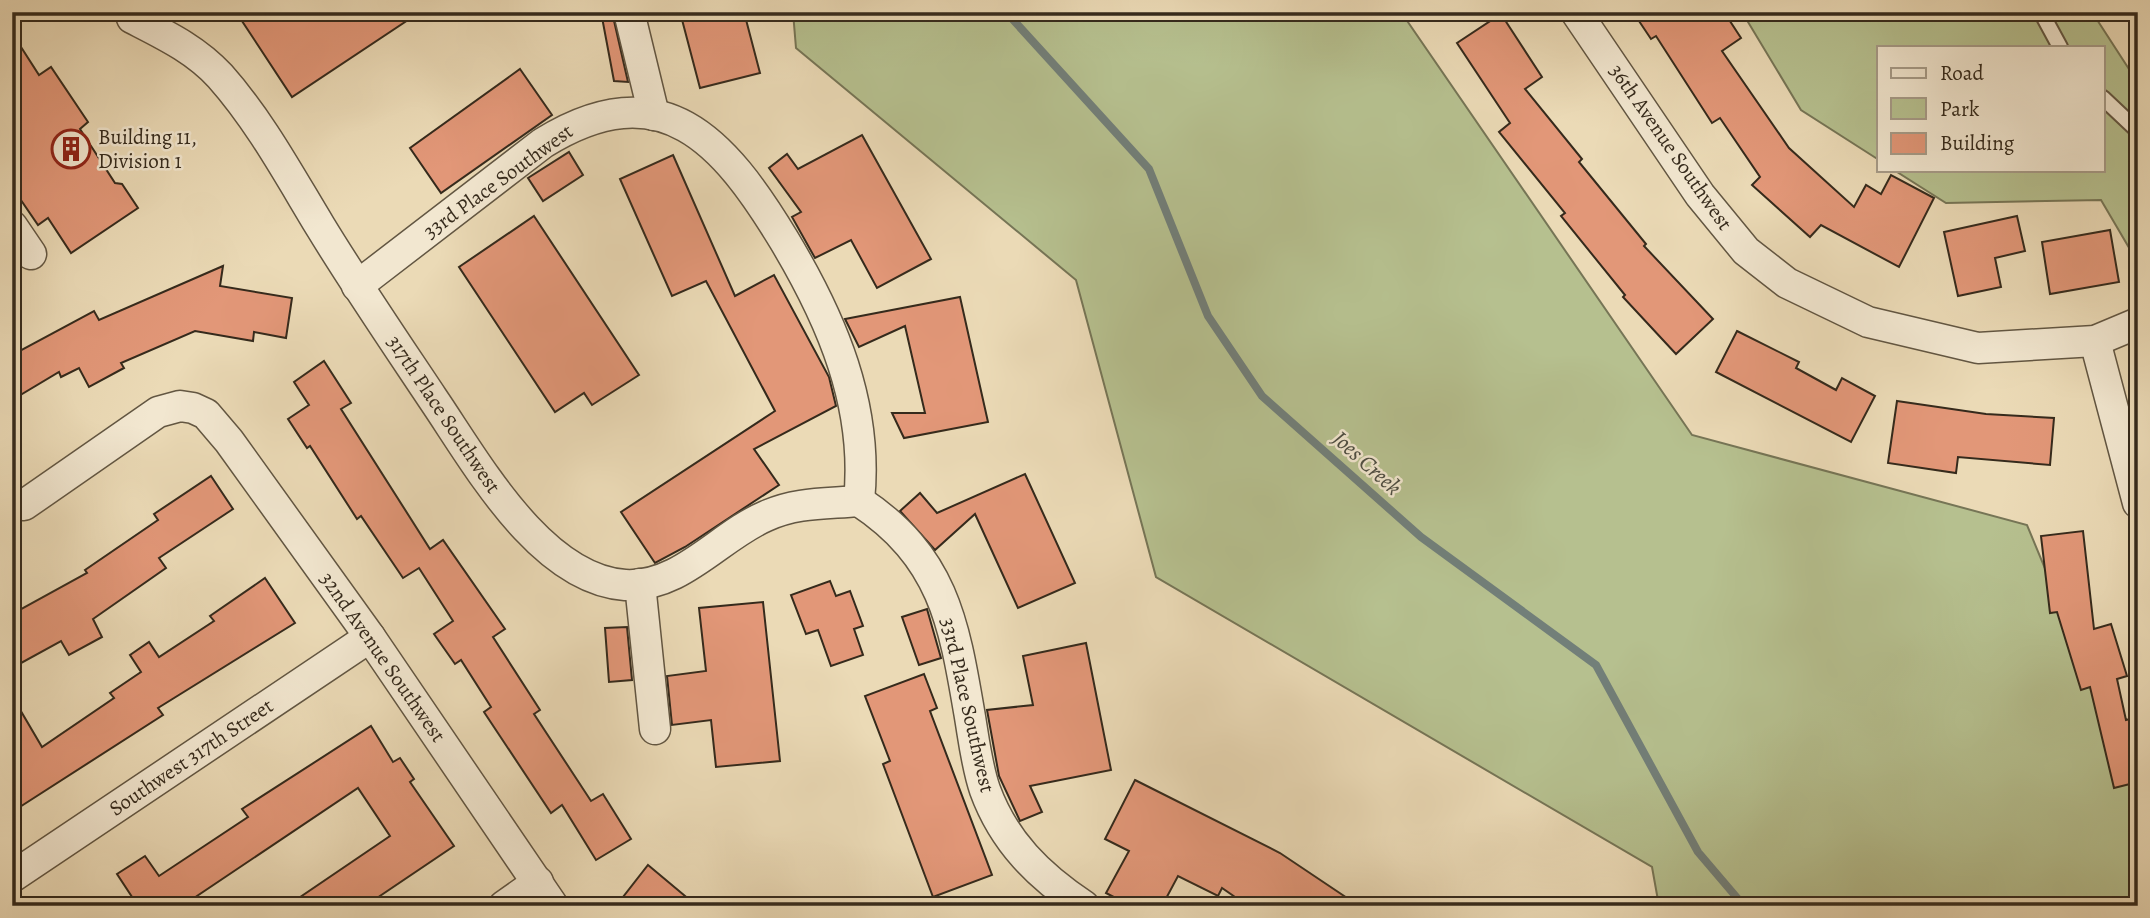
<svg xmlns="http://www.w3.org/2000/svg" width="2150" height="918" viewBox="0 0 2150 918" font-family="Alegreya,serif">
<style>
.green{fill:#b6c08f;stroke:#767556;stroke-width:2}
.lines{fill:none;stroke-linecap:round;stroke-linejoin:round}
.stream{stroke:#727f79;stroke-width:8}
.building{fill:#e29778;stroke:#352a1c;stroke-width:2}
.lane-casing{stroke:#625642;stroke-width:18}
.street-casing{stroke:#625642;stroke-width:33}
.lane{stroke:#f2e7d0;stroke-width:14}
.street{stroke:#f2e7d0;stroke-width:30}
.labels{text-anchor:middle;dominant-baseline:central;stroke-width:5;stroke-linejoin:round;paint-order:stroke}
.poi-label{font-size:21px;fill:#352a1c;stroke:#f2e7d0;text-anchor:start}
.street-label{font-size:21px;fill:#352a1c;stroke:#f2e7d0}
.water-label{font-size:23px;font-style:italic;fill:#4e4e43;stroke:#f2e7d0}
</style>
<rect width="100%" height="100%" fill="#ebdab6"/>
<filter id="stains"><feTurbulence type="fractalNoise" baseFrequency=".00286" numOctaves="4"/><feColorMatrix values="0 0 0 0 .2 0 0 0 0 .09 0 0 0 0 .02 0 0 0 .5 -.17"/></filter>
<radialGradient id="worn" r=".72"><stop offset=".6" stop-color="#630" stop-opacity="0"/><stop offset="1" stop-color="#630" stop-opacity=".3"/></radialGradient>
<!-- green -->
<g class="green">
<polygon points="793,12 1401,12 1692,435 2027,525 2138,793 2138,906 1659,906 1652,867 1156,577 1076,280 796,48"/>
<polygon points="1742,12 2092,12 2138,83 2138,263 2101,200 1946,203 1894,170 2103,170 2103,47 1879,47 1879,160 1801,110"/>
</g>
<g class="lines">
<!-- stream -->
<polyline class="stream" points="1006,12 1149,169 1208,316 1262,396 1421,537 1596,665 1698,852 1744,906"/>
</g>
<!-- building -->
<g class="building">
<polygon points="256,12 420,12 292,97 242,21"/>
<polygon points="601,12 612,12 628,82 614,81"/>
<polygon points="680,12 744,12 760,73 700,88"/>
<polygon points="1633,12 1724,12 1741,38 1722,51 1789,148 1854,207 1866,185 1881,194 1891,175 1934,198 1899,267 1821,225 1810,237 1752,185 1760,177 1720,118 1712,123 1656,36 1651,39"/>
<polygon points="1501,14 1542,77 1525,89 1582,159 1579,162 1646,244 1644,246 1713,319 1676,354 1623,297 1625,295 1561,216 1565,213 1499,132 1510,123 1457,43"/>
<polygon points="12,33 39,75 51,67 88,122 80,129 115,183 122,184 138,208 71,253 48,218 38,225 12,187"/>
<polygon points="520,69 552,115 441,193 410,148"/>
<polygon points="862,135 931,259 877,288 851,240 815,258 792,217 801,212 769,168 787,154 798,169"/>
<polygon points="569,152 583,175 543,201 528,178"/>
<polygon points="673,155 735,296 774,275 829,377 836,406 754,449 779,485 685,547 655,563 621,512 775,411 706,281 672,296 620,179"/>
<polygon points="534,216 639,375 592,405 584,393 555,412 459,267"/>
<polygon points="2017,216 2025,251 1995,258 2001,287 1958,296 1944,232"/>
<polygon points="2110,230 2119,282 2050,294 2042,242"/>
<polygon points="223,266 220,286 292,298 286,338 254,332 253,341 195,331 121,363 124,368 89,387 79,368 61,377 59,372 12,400 12,355 94,311 99,320"/>
<polygon points="960,297 988,422 904,438 892,413 925,413 905,326 859,347 845,319"/>
<polygon points="1737,331 1799,362 1796,368 1836,390 1842,378 1875,396 1851,442 1716,372"/>
<polygon points="324,361 351,403 341,409 430,549 443,540 505,629 493,637 540,710 534,714 591,801 603,794 631,839 596,860 562,805 551,813 484,712 491,707 461,660 455,664 434,634 453,621 419,568 403,578 361,516 357,519 310,446 307,448 288,419 309,405 294,382"/>
<polygon points="1897,401 1986,414 2054,418 2050,465 1958,457 1956,473 1888,463"/>
<polygon points="1025,474 1075,583 1018,608 975,514 935,550 900,511 920,493 937,513"/>
<polygon points="211,476 233,509 159,558 166,568 93,619 102,637 69,655 61,641 12,668 12,614 87,573 85,570 158,520 154,514"/>
<polygon points="2083,531 2094,629 2111,624 2127,676 2117,679 2126,720 2138,717 2138,782 2114,788 2090,687 2081,690 2057,612 2050,613 2041,536"/>
<polygon points="265,578 295,623 158,708 163,715 12,812 12,696 42,747 114,698 110,693 141,672 130,655 149,642 159,657 214,621 210,616"/>
<polygon points="830,581 836,596 850,591 863,626 854,629 863,655 831,666 818,630 806,634 791,595"/>
<polygon points="763,602 780,761 716,767 711,720 672,725 667,676 706,671 699,608"/>
<polygon points="927,609 941,658 919,665 902,617"/>
<polygon points="627,627 632,680 609,682 605,628"/>
<polygon points="1086,643 1111,770 1030,786 1042,812 1020,821 999,776 987,710 1033,705 1023,656"/>
<polygon points="924,674 937,708 930,711 992,875 933,897 883,764 890,761 865,696"/>
<polygon points="371,726 393,762 400,758 414,779 410,782 454,846 365,906 287,906 390,836 358,788 182,906 138,906 117,874 145,856 159,876 248,817 242,809"/>
<polygon points="1135,780 1280,853 1359,906 1248,906 1222,888 1218,896 1178,876 1162,906 1131,906 1106,893 1129,851 1105,839"/>
<polygon points="648,865 697,906 616,906"/>
</g>
<g class="lines">
<defs>
<g id="lane">
<polyline points="2041,12 2060,47"/>
<polyline points="2103,98 2138,131"/>
</g>
<g id="street">
<polyline points="629,12 654,115"/>
<polyline points="1576,12 1700,195 1746,251 1787,283 1868,322 1978,348 2095,341 2138,323"/>
<path d="M132 18C165 35 195 49 220 76 260 121 289 175 320 226 356 285 395 342 433 399 476 462 540 579 625 585 681 588 719 536 766 516 797 502 826 504 859 501"/>
<polyline points="12,226 31,254"/>
<path d="M357 286 543 143C662 69 724 141 784 240 832 320 869 406 859 501"/>
<polyline points="2095,341 2138,503"/>
<path d="M859 501C944 557 954 623 970 717 974 741 977 767 985 790 1004 842 1039 876 1084 906"/>
<polyline points="24,505 158,412 180,406 193,408 206,414 229,441 370,637 553,906"/>
<polyline points="640,584 655,729"/>
<polyline points="12,877 370,637"/>
<polyline points="504,906 538,882"/>
</g>
</defs>
<!-- lane casing -->
<use href="#lane" class="lane-casing"/>
<!-- street casing -->
<use href="#street" class="street-casing"/>
<!-- lane -->
<use href="#lane" class="lane"/>
<!-- street -->
<use href="#street" class="street"/>
</g>
<!-- icons -->
<defs>
<symbol id="building-ring" viewBox="-11 -11 22 22"><circle r="9.5" fill="#f2e7d0" stroke="#8f2418" stroke-width="1.5"/><path d="M-4-6H4V6H1V3H-1V6H-4ZM-2.5-4.3h1.7v1.8h-1.7ZM.8-4.3h1.7v1.8H.8ZM-2.5-1h1.7V.8h-1.7ZM.8-1h1.7V.8H.8Z" fill="#8f2418"/></symbol>
</defs>
<g fill-rule="evenodd">
<use href="#building-ring" x="49" y="127" width="44" height="44"/>
</g>
<g class="labels">
<!-- poi labels -->
<g class="poi-label">
<text x="98" y="137">Building 11,<tspan x="98" dy="24">Division 1</tspan></text>
</g>
<!-- street labels -->
<g class="street-label">
<text transform="translate(1671 147) rotate(55)">36th Avenue Southwest</text>
<text transform="translate(498 181) rotate(-36)">33rd Place Southwest</text>
<text transform="translate(444 414) rotate(56)">317th Place Southwest</text>
<text transform="translate(383 657) rotate(55)">32nd Avenue Southwest</text>
<text transform="translate(968 705) rotate(77)">33rd Place Southwest</text>
<text transform="translate(191 757) rotate(-34)">Southwest 317th Street</text>
</g>
<!-- water labels -->
<g class="water-label">
<text transform="translate(1367 463) rotate(42)">Joes Creek</text>
</g>
</g>
<!-- margin -->
<rect width="2150" height="918" fill="none" stroke="#ebdab6" stroke-width="42"/>
<rect x="14" y="14" width="2122" height="890" fill="none" stroke="#352a1c" stroke-width="3.5"/>
<rect x="21" y="21" width="2108" height="876" fill="none" stroke="#352a1c" stroke-width="2"/>
<!-- legend -->
<rect x="1877" y="46" width="228" height="126" fill="#f2e7d0" stroke="#a69b88" stroke-width="2"/>
<rect x="1891" y="68" width="35" height="10" fill="#f2e7d0" stroke="#a69b88" stroke-width="2"/>
<text x="1940" y="80" font-size="21" fill="#352a1c">Road</text>
<rect x="1891" y="98" width="35" height="21" fill="#b6c08f" stroke="#a69b88" stroke-width="2"/>
<text x="1940" y="116" font-size="21" fill="#352a1c">Park</text>
<rect x="1891" y="133" width="35" height="21" fill="#e29778" stroke="#a69b88" stroke-width="2"/>
<text x="1940" y="150" font-size="21" fill="#352a1c">Building</text>
<rect width="100%" height="100%" filter="url(#stains)"/>
<rect width="100%" height="100%" fill="url(#worn)"/>
</svg>
